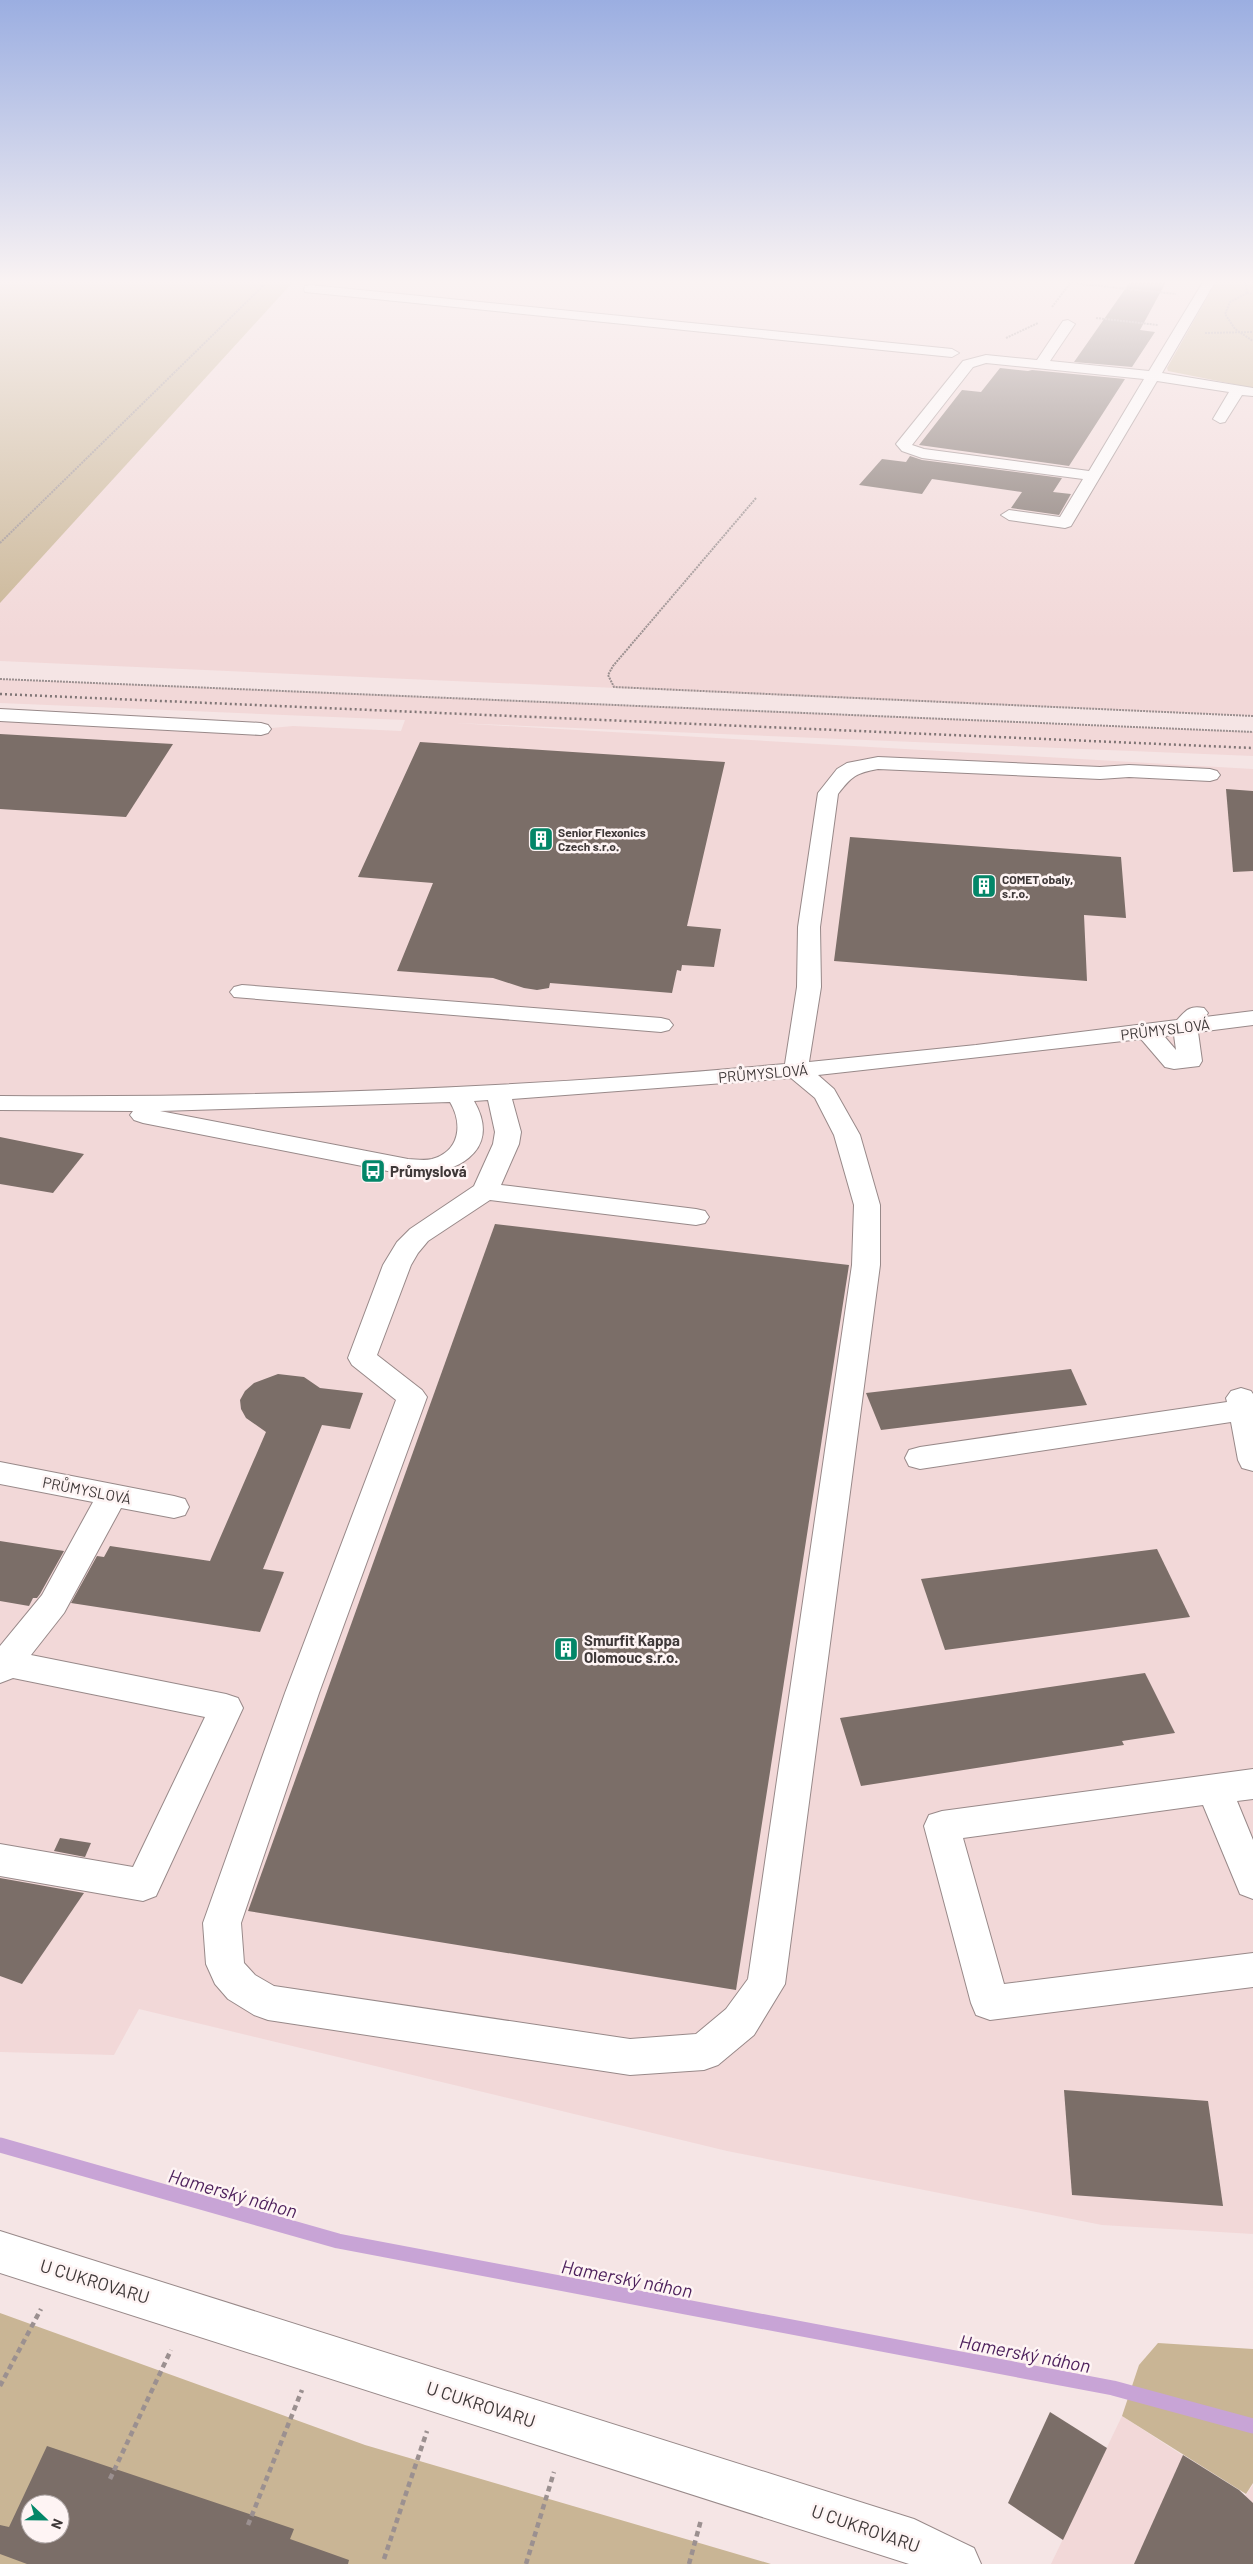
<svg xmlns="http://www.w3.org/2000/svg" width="1253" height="2564" viewBox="0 0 1253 2564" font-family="Barlow,sans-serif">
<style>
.built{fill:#f2d8d8}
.green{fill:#c9b595;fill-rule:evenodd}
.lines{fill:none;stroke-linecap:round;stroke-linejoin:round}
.stream{stroke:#c8a4d6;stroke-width:15}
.building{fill:#7b6e68;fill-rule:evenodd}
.minor-casing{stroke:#988989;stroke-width:2}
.path-far1{stroke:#9b9090;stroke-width:2;stroke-dasharray:2 1;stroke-linecap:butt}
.path{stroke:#9b9090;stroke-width:4.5;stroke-dasharray:5.5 4;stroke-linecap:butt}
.minor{fill:#fff;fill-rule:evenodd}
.rail{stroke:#807676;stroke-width:2.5;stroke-dasharray:2 3;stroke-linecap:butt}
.labels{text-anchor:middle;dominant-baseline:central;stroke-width:5;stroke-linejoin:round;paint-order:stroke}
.far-poi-label{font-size:12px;font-weight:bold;fill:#3e3838;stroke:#fef4f4;text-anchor:start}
.street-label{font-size:15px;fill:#3e3838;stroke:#fef4f4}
.poi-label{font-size:15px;font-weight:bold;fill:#3e3838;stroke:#fef4f4;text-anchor:start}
.near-street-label{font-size:18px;fill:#3e3838;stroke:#fef4f4}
.near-water-label{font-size:19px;font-style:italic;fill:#4c1f5b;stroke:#fef4f4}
</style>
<rect width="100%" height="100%" fill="#f5e5e5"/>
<!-- built -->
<g class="built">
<polygon points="283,282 1253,282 1253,716 0,661 0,589"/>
<polygon points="0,679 1253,732 1253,756 455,723 1253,769 1253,2234 1102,2225 727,2151 139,2009 114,2055 0,2052 0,715 261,729 293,726 401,731 405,720 0,703"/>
<polygon points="1122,2416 1245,2496 1253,2485 1253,2564 1051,2564"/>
</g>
<!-- green -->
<g class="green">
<polygon points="0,282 293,282 0,603"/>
<polygon points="1216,282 1253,282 1253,388 1168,371 1167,368"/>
<path d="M0 2313 365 2445 771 2564H0ZM30 2504H60V2534H30Z"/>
<polygon points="1158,2343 1253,2349 1253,2483 1246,2494 1122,2416 1139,2365"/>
</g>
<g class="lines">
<!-- stream -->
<polyline class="stream" points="0,2145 338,2241 1113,2388 1253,2426"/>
</g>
<!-- building -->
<g class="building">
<polygon points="1130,282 1166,282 1140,330 1155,332 1132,367 1074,362"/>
<polygon points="1000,368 1028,371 1032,370 1125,379 1069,466 919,445 962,390 981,392"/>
<polygon points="910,456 922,460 1062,478 1053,492 1071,494 1059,515 1011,508 1022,492 932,479 922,494 859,485 882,459 906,462"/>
<polygon points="0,734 173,744 126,817 0,809"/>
<polygon points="420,742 725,762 687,926 721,929 714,967 682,965 681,971 677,970 672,993 550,983 549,988 537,990 524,988 493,978 397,971 433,883 358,877"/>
<polygon points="1226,789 1253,791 1253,871 1233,872"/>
<polygon points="850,837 1121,857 1126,918 1084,915 1087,981 834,961"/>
<polygon points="0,1137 84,1154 53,1193 0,1184"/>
<polygon points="495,1224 849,1265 736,1990 248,1911"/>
<polygon points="1071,1369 1087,1405 881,1430 866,1393"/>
<polygon points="278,1374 304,1377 320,1388 363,1393 350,1429 322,1425 263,1569 284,1572 260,1632 71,1603 97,1556 104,1557 110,1546 210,1561 266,1432 246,1418 241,1409 240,1400 245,1391 254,1383"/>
<polygon points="0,1541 64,1551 40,1594 37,1598 33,1598 29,1606 0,1601"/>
<polygon points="1157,1549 1190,1617 945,1650 921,1579"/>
<polygon points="1145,1673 1175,1733 1122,1741 1124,1745 861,1786 840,1718"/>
<polygon points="60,1838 91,1843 85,1857 54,1851"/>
<polygon points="0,1878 84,1893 22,1984 0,1976"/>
<polygon points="1064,2090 1208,2101 1223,2206 1072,2195"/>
<polygon points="1050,2412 1107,2448 1063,2540 1008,2503"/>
<path d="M47 2446 294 2529 290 2539 349 2560 348 2564H27L0 2554V2525L9 2527ZM30 2504H60V2534H30Z"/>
<polygon points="1183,2455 1239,2490 1253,2503 1253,2564 1134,2564"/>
</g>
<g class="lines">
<defs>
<g id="minor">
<path d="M1203 282H1215L1162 373 1253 388V396L1242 395 1225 422 1220 423 1213 419 1229 392 1157 381 1071 526 1065 528 1009 520 1001 515 1009 510 1060 517 1083 479 922 458 902 451 896 444 963 361 986 355 1037 360 1063 321 1068 320 1075 324 1050 361 1149 371ZM986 363 1144 379 1089 471 924 449 912 445 973 367Z"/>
<polygon points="310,285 952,349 959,353 952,357 305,292 304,289 305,286"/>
<polygon points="0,709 261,723 268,725 271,729 268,733 261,735 0,721"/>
<path d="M878 757 1100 767 1129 765 1210 769 1217 771 1220 775 1217 779 1210 781 1129 777 1100 779 878 769C856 773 852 776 838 794L820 927 821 987 809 1062 976 1045 1177 1020C1186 1010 1190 1005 1204 1008L1208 1013 1205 1017 1253 1011V1025L1198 1032 1202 1061 1199 1066 1174 1069 1165 1067 1141 1039 818 1075 834 1089 860 1135 880 1205V1265L785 1984 754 2035 718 2065 704 2070 630 2075 268 2020 254 2015 228 1999 215 1984 206 1964 203 1923 285 1693 396 1400 352 1365 348 1358 383 1265 397 1242 410 1229 474 1186 493 1144 495 1132 488 1100 474 1101C504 1153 452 1176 408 1175L143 1123 134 1120 130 1115 133 1111 0 1110V1096C262 1098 524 1088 785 1064L797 987 798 927 818 793 837 769 847 763ZM1174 1035 1176 1050 1164 1036ZM791 1078 815 1098 834 1135 854 1205 852 1265 748 1979 726 2009 696 2034 630 2039 274 1986 255 1975 244 1963 241 1923 319 1693 427 1397 422 1390 377 1355 411 1265 418 1253 428 1241 490 1200 696 1225 705 1223 709 1217 705 1211 696 1209 501 1185 519 1144 521 1132 512 1099ZM450 1102C463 1124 460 1151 432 1159 424 1161 415 1159 408 1159L160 1111Z"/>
<polygon points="242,985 661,1018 669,1020 673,1025 669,1030 661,1032 234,997 230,992 234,987"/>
<polygon points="1241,1388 1251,1391 1253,1394 1253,1471 1242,1468 1238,1460 1231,1422 920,1469 909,1466 905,1458 909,1450 920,1447 1227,1402 1226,1398 1231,1391"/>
<polygon points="0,1462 174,1496 185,1499 189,1507 185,1515 174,1518 121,1508 64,1613 31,1655 226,1694 238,1698 243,1708 156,1896 143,1901 0,1876 0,1844 133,1867 205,1717 13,1678 0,1683 0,1646 42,1595 93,1502 0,1484"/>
<polygon points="1253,1769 1253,1799 1237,1801 1253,1840 1253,1899 1240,1894 1203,1805 963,1838 1004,1984 1253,1953 1253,1987 990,2020 976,2015 971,2003 924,1826 929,1815 942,1811"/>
<polygon points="0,2231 914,2519 974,2548 981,2564 909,2564 0,2273"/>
</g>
</defs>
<!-- minor casing -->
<use href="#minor" class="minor-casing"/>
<!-- path-far1 -->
<g class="path-far1">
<polyline points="1062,282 1176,294"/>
<polyline points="1246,282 1247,293"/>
<polyline points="1247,293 1230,302 1225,314 1235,329 1253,341"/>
<polyline points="1247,293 1253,294"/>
<polyline points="1052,307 1071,282"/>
<polyline points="1096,318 1158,325"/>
<polyline points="1205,333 1253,332"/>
<polyline points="1006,338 1038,323"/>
<polyline points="756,498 613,666 608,675 614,687 1253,716"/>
<polyline points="0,543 267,282"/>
<polyline points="0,679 1253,732"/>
</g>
<!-- path -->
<g class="path">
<polyline points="0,2386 41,2309"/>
<polyline points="110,2479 171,2350"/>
<polyline points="248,2525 302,2390"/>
<polyline points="384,2559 427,2431"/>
<polyline points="526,2564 554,2472"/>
<polyline points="689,2564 701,2520"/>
</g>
<!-- minor -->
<use href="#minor" class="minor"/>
<!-- rail -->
<polyline class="rail" points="0,694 1253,748"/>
</g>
<!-- sky -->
<linearGradient id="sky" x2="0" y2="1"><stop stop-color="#9baee1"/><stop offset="0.44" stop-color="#faf3f3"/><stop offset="1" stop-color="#faf3f3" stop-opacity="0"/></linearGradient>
<rect width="1253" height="641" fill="url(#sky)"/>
<!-- icons -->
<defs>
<symbol id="building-square" viewBox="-11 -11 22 22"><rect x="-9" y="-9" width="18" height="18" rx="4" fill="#038668" stroke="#fef4f4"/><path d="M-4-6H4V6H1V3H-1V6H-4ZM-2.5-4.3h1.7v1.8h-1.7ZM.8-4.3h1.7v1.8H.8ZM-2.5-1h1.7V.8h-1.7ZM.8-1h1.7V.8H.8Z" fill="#fff"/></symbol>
<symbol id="bus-square" viewBox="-11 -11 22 22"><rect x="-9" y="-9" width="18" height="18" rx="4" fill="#038668" stroke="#fef4f4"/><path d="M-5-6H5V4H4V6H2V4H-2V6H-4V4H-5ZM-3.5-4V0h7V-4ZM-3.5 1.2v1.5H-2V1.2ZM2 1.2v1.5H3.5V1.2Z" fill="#fff"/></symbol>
</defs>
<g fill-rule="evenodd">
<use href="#building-square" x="527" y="825" width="28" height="28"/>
<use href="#building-square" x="970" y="872" width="28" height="28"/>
<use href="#bus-square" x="359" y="1157" width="28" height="28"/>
<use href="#building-square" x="552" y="1635" width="28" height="28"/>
</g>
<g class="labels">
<!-- far-poi labels -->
<g class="far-poi-label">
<text x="558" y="832">Senior Flexonics<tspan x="558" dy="14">Czech s.r.o.</tspan></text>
<text x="1002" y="879">COMET obaly,<tspan x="1002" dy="14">s.r.o.</tspan></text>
</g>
<!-- street labels -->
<g class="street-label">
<text transform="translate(1165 1029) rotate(-7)">PRŮMYSLOVÁ</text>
<text transform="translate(763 1073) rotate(-5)">PRŮMYSLOVÁ</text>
<text transform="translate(87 1490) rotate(11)">PRŮMYSLOVÁ</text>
</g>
<!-- poi labels -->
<g class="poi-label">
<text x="390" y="1171">Průmyslová</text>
<text x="584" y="1640">Smurfit Kappa<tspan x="584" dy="17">Olomouc s.r.o.</tspan></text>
</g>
<!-- near-street labels -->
<g class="near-street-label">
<text transform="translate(95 2281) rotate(17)">U CUKROVARU</text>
<text transform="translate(481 2404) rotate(18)">U CUKROVARU</text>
<text transform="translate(866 2528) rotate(19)">U CUKROVARU</text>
</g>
<!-- near-water labels -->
<g class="near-water-label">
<text transform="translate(233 2193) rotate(16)">Hamerský náhon</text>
<text transform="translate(627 2278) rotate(11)">Hamerský náhon</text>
<text transform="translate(1025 2353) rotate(11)">Hamerský náhon</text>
</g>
</g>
<!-- north arrow -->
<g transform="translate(45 2519) rotate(112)"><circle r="24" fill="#fef4f4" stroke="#b1a9a9"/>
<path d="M0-4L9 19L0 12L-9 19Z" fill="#038668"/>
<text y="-8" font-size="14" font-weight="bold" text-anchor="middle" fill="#3e3838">N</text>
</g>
</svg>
